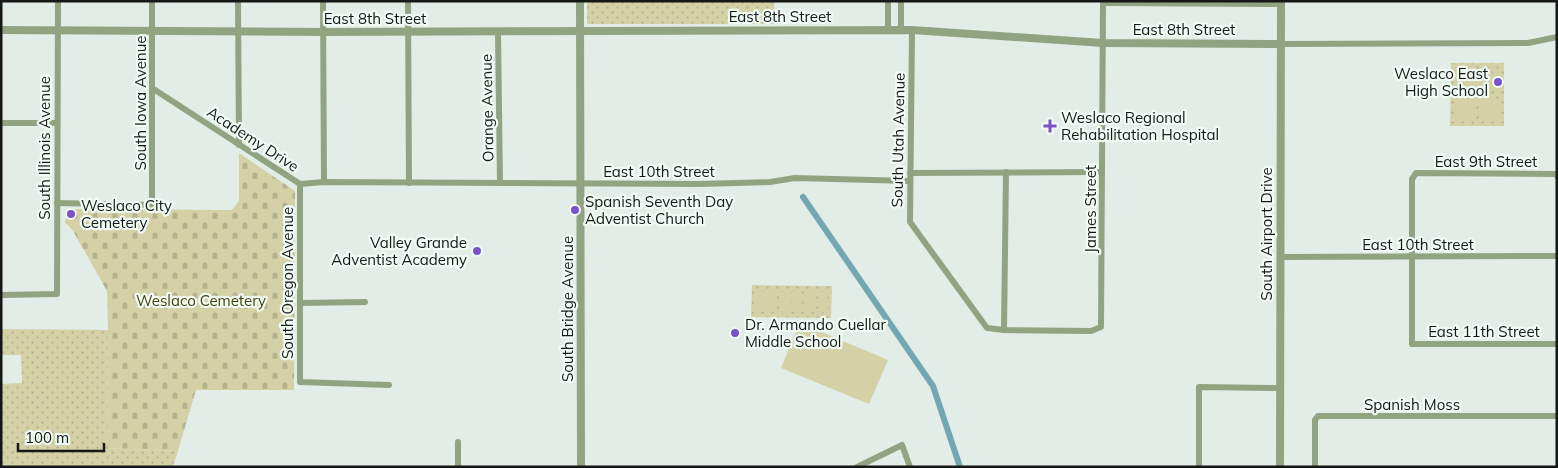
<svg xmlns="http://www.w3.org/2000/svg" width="1558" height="468" viewBox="0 0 1558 468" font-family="Mulish,sans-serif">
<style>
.grass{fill:url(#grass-dots)}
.cemetery{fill:url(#cemetery-stones)}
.garden{fill:#d4d1a6}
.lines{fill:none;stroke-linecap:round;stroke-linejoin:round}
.canal{stroke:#72a7b3;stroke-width:6}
.minor{stroke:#90a482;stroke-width:6}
.tertiary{stroke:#90a482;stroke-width:8}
.poi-dot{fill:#7c52cb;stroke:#f0fbf4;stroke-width:2}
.labels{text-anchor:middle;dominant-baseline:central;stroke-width:4.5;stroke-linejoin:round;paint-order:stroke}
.street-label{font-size:15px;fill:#151816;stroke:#f0fbf4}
.poi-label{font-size:15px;fill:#151816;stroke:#f0fbf4;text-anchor:start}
.park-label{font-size:15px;fill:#484410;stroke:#f0fbf4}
</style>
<defs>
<pattern id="grass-dots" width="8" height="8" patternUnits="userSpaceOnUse" patternTransform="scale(1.25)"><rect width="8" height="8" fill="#d4d1a6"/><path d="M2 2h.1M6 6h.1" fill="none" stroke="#b5b38e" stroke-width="1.8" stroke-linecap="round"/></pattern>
<pattern id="cemetery-stones" width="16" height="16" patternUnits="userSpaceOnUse" patternTransform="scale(1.25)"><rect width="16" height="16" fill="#d4d1a6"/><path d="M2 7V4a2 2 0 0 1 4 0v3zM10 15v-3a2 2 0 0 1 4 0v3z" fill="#b5b38e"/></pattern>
</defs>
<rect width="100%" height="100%" fill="#e3ede7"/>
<!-- grass -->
<g class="grass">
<polygon points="587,1 774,1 775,24 587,24"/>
<polygon points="1451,63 1504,63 1504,126 1450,126"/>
<polygon points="752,285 832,286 831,318 751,317"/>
<polygon points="1,329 108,330 107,448 178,451 173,467 1,467 1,384 22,383 21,355 1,355"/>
</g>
<!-- cemetery -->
<polygon class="cemetery" points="239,153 295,191 294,390 196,390 178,451 107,448 108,330 107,291 73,231 65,222 70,209 232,210 239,201"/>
<!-- garden -->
<g class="garden">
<polygon points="1476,68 1476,89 1467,89 1467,69"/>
<rect x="1454" y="69" width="9" height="20"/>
<rect x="1480" y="69" width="9" height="20"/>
<rect x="1493" y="69" width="9" height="20"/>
<polygon points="1455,100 1464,100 1464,121 1454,121"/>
<polygon points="1489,100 1489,121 1479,121 1480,101"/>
<polygon points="1501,100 1501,121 1492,121 1492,101"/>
<rect x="1467" y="101" width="9" height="20"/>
<polygon points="777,291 777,312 767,312 767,292"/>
<polygon points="815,291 815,312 805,312 805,292"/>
<rect x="754" y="292" width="10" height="20"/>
<polygon points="779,292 789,292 789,313 780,313"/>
<rect x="792" y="292" width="10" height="20"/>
<polygon points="818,292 827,292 828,312 818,313"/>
<polygon points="800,323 888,360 869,404 781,368"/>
</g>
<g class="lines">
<!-- canal -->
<polyline class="canal" points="803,197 933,386 960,467"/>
<!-- minor -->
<g class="minor">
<polyline points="238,1 239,145"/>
<polyline points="323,1 324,182"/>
<polyline points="408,1 409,183"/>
<polyline points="888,1 888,30"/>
<polyline points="901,1 901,30"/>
<polyline points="1103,3 1281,4"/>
<polyline points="912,30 910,222 987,328 1004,330"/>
<polyline points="498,32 500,183"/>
<polyline points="1280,44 1528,43 1557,37"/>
<polyline points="152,88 300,184 324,182 699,184 770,182 795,178 910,181"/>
<polyline points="1,123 57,123"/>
<polyline points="1006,172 1004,330 1091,331 1101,327 1103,1"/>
<polyline points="910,173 1102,172"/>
<polyline points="1557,176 1555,174 1416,173 1412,179 1412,344 1557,344"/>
<polyline points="300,184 300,382 389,385"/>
<polyline points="57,203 152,205 152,1"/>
<polyline points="1280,257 1557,256"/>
<polyline points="1,295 57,294 58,1"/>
<polyline points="300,303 365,302"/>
<polyline points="458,442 458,467"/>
<polyline points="857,467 902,445 910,467"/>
<polyline points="1199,467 1199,387 1280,388"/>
<polyline points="1315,467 1315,420 1318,416 1557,416"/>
</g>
<!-- tertiary -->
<g class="tertiary">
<polyline points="580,1 581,467"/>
<polyline points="1,30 324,32 912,30 1103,43 1280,44"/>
<polyline points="1280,467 1281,1"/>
</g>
</g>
<!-- markers -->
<g class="poi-dot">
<circle cx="1498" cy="82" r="5"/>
<path d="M1047.5 118.5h5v5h5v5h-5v5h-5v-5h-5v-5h5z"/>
<circle cx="575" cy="210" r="5"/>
<circle cx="71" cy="214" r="5"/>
<circle cx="477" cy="251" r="5"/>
<circle cx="735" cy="333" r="5"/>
</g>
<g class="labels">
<!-- street labels -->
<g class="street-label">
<text x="780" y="16">East 8th Street</text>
<text x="375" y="18">East 8th Street</text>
<text x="1184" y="29">East 8th Street</text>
<text transform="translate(140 103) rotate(-90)">South Iowa Avenue</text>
<text transform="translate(487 108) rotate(-91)">Orange Avenue</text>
<text transform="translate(253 139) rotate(33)">Academy Drive</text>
<text transform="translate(898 140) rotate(-89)">South Utah Avenue</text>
<text transform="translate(44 148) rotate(-90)">South Illinois Avenue</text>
<text x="1486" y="161">East 9th Street</text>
<text x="659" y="171">East 10th Street</text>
<text transform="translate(1090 209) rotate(-90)">James Street</text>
<text transform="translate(1266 234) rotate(-90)">South Airport Drive</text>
<text x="1418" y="244">East 10th Street</text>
<text transform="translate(287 283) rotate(-90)">South Oregon Avenue</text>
<text transform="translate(567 309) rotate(-90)">South Bridge Avenue</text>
<text x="1484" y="331">East 11th Street</text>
<text x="1412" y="404">Spanish Moss</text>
</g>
<!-- poi labels -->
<g class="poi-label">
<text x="1488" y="73" text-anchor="end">Weslaco East<tspan x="1488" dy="17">High School</tspan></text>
<text x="1061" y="117">Weslaco Regional<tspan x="1061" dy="17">Rehabilitation Hospital</tspan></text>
<text x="585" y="201">Spanish Seventh Day<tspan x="585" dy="17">Adventist Church</tspan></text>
<text x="81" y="205">Weslaco City<tspan x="81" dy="17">Cemetery</tspan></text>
<text x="467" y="242" text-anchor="end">Valley Grande<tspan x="467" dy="17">Adventist Academy</tspan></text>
<text x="745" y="324">Dr. Armando Cuellar<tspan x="745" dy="17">Middle School</tspan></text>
</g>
<!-- park labels -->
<g class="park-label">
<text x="201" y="300">Weslaco Cemetery</text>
</g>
</g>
<!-- border -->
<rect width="1558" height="468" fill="none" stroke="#151816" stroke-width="5"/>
<!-- scale -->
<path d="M18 443v8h86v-8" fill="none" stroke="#151816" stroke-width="2.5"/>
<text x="25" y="443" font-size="15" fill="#151816" stroke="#f0fbf4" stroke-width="4" paint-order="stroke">100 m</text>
</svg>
